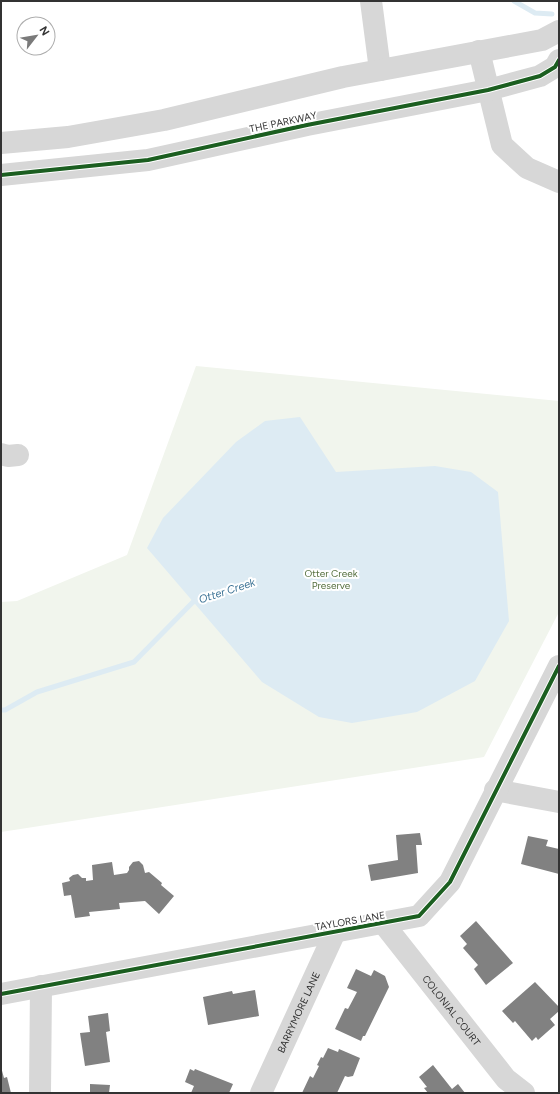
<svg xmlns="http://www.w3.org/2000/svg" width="560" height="1094" viewBox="0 0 560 1094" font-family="Figtree,sans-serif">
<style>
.green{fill:#f1f5ed}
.water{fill:#ddebf3}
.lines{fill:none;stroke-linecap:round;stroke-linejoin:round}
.stream{stroke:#ddebf3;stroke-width:5}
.building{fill:#818181}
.minor{stroke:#d7d7d7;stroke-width:22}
.cycleway-casing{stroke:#fff;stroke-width:6}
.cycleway{stroke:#1b5e20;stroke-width:4}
.labels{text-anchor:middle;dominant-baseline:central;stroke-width:4;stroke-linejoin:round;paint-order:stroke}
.street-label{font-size:10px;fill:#333;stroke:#fff}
.park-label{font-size:10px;fill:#56703f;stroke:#fff}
.water-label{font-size:11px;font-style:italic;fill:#3f7597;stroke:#fff}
</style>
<rect width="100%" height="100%" fill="#fff"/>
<!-- green -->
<polygon class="green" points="196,366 559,401 559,612 484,757 1,832 1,602 17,601 127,555"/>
<!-- water -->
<polygon class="water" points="300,417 336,472 435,466 471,472 498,492 509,621 475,681 417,712 352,723 319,717 262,682 147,548 163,518 236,442 265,421"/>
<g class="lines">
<!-- stream -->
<g class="stream">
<polyline points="514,1 535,13 552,14"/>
<polyline points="1,710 5,710 37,692 134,662 193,602 200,600"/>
</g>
</g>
<!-- building -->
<g class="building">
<polygon points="420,833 422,845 416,845 418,873 371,881 368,865 398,860 396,835"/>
<polygon points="528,836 548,840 546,846 559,849 559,874 521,864"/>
<polygon points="139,861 143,865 145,873 149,872 162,883 161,885 174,896 159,914 145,901 119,903 120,909 89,912 90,916 75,918 71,895 64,896 62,883 70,881 69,878 73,875 78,874 82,878 86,878 86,881 93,880 92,865 112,862 114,875 127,873 129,870 129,867 133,862"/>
<polygon points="476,921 513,963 486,985 474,969 478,965 463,948 467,944 460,936"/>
<polygon points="356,969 371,976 374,970 385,976 389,987 365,1036 363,1036 361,1041 335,1029 345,1008 348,1009 357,992 347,988"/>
<polygon points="535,982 559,1007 559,1011 550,1019 555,1025 538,1040 536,1037 532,1041 515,1021 513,1023 502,1011"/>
<polygon points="255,990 259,1016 208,1025 203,997 232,991 233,994"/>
<polygon points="108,1013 110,1031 106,1032 110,1062 85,1066 80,1033 90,1032 88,1016"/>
<polygon points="328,1048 338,1052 339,1049 360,1058 353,1076 348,1077 345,1076 337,1093 302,1093 310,1076 313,1078 319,1066 317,1065 321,1057 323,1058"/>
<polygon points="433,1065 452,1089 458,1084 465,1093 428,1093 424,1088 427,1087 419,1077"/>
<polygon points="1,1067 4,1078 7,1077 11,1093 1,1093"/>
<polygon points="190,1069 194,1071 195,1069 233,1084 229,1093 191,1093 194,1086 185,1082"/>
<polygon points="90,1084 110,1085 109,1093 90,1093"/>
</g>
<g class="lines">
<!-- minor -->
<g class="minor">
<polyline points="371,1 380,70"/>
<polyline points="479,51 502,145 527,168 559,182"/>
<polyline points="1,143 68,137 164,120 343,77 542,40 559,31"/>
<polyline points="1,175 148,160 307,125 488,90 540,76 555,67 559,60"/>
<polyline points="1,454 8,456 18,455"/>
<polyline points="495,790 559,802"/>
<path id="s1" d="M383 923 506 1079 524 1093"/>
<polyline points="1,994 419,916 450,882 559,666"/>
<polyline points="40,1093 41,986"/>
<path id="s2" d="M261 1093 335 932"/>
</g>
<defs>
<g id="cycleway">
<polyline points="1,175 148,160 307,125 488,90 540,76 555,67 559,60"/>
<polyline points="1,994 419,916 450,882 559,666"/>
</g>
</defs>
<!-- cycleway casing -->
<use href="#cycleway" class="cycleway-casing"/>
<!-- cycleway -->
<use href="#cycleway" class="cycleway"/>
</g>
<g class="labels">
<!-- street labels -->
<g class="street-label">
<text transform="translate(283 122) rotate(-12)">THE PARKWAY</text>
<text transform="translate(350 921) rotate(-10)">TAYLORS LANE</text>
<text stroke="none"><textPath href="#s1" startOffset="111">COLONIAL COURT</textPath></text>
<text stroke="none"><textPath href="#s2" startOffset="89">BARRYMORE LANE</textPath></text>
</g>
<!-- park labels -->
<g class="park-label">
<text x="331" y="573">Otter Creek<tspan x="331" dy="12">Preserve</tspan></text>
</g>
<!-- water labels -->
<g class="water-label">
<text transform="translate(227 591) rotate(-18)">Otter Creek</text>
</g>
</g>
<!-- border -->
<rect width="560" height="1094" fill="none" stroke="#333333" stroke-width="4"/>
<!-- north arrow -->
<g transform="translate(36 36) rotate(59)"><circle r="19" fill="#ffffff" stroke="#adadad"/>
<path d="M0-3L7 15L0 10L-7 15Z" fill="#7a7a7a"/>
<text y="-6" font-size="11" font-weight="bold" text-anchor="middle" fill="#333333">N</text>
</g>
</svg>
